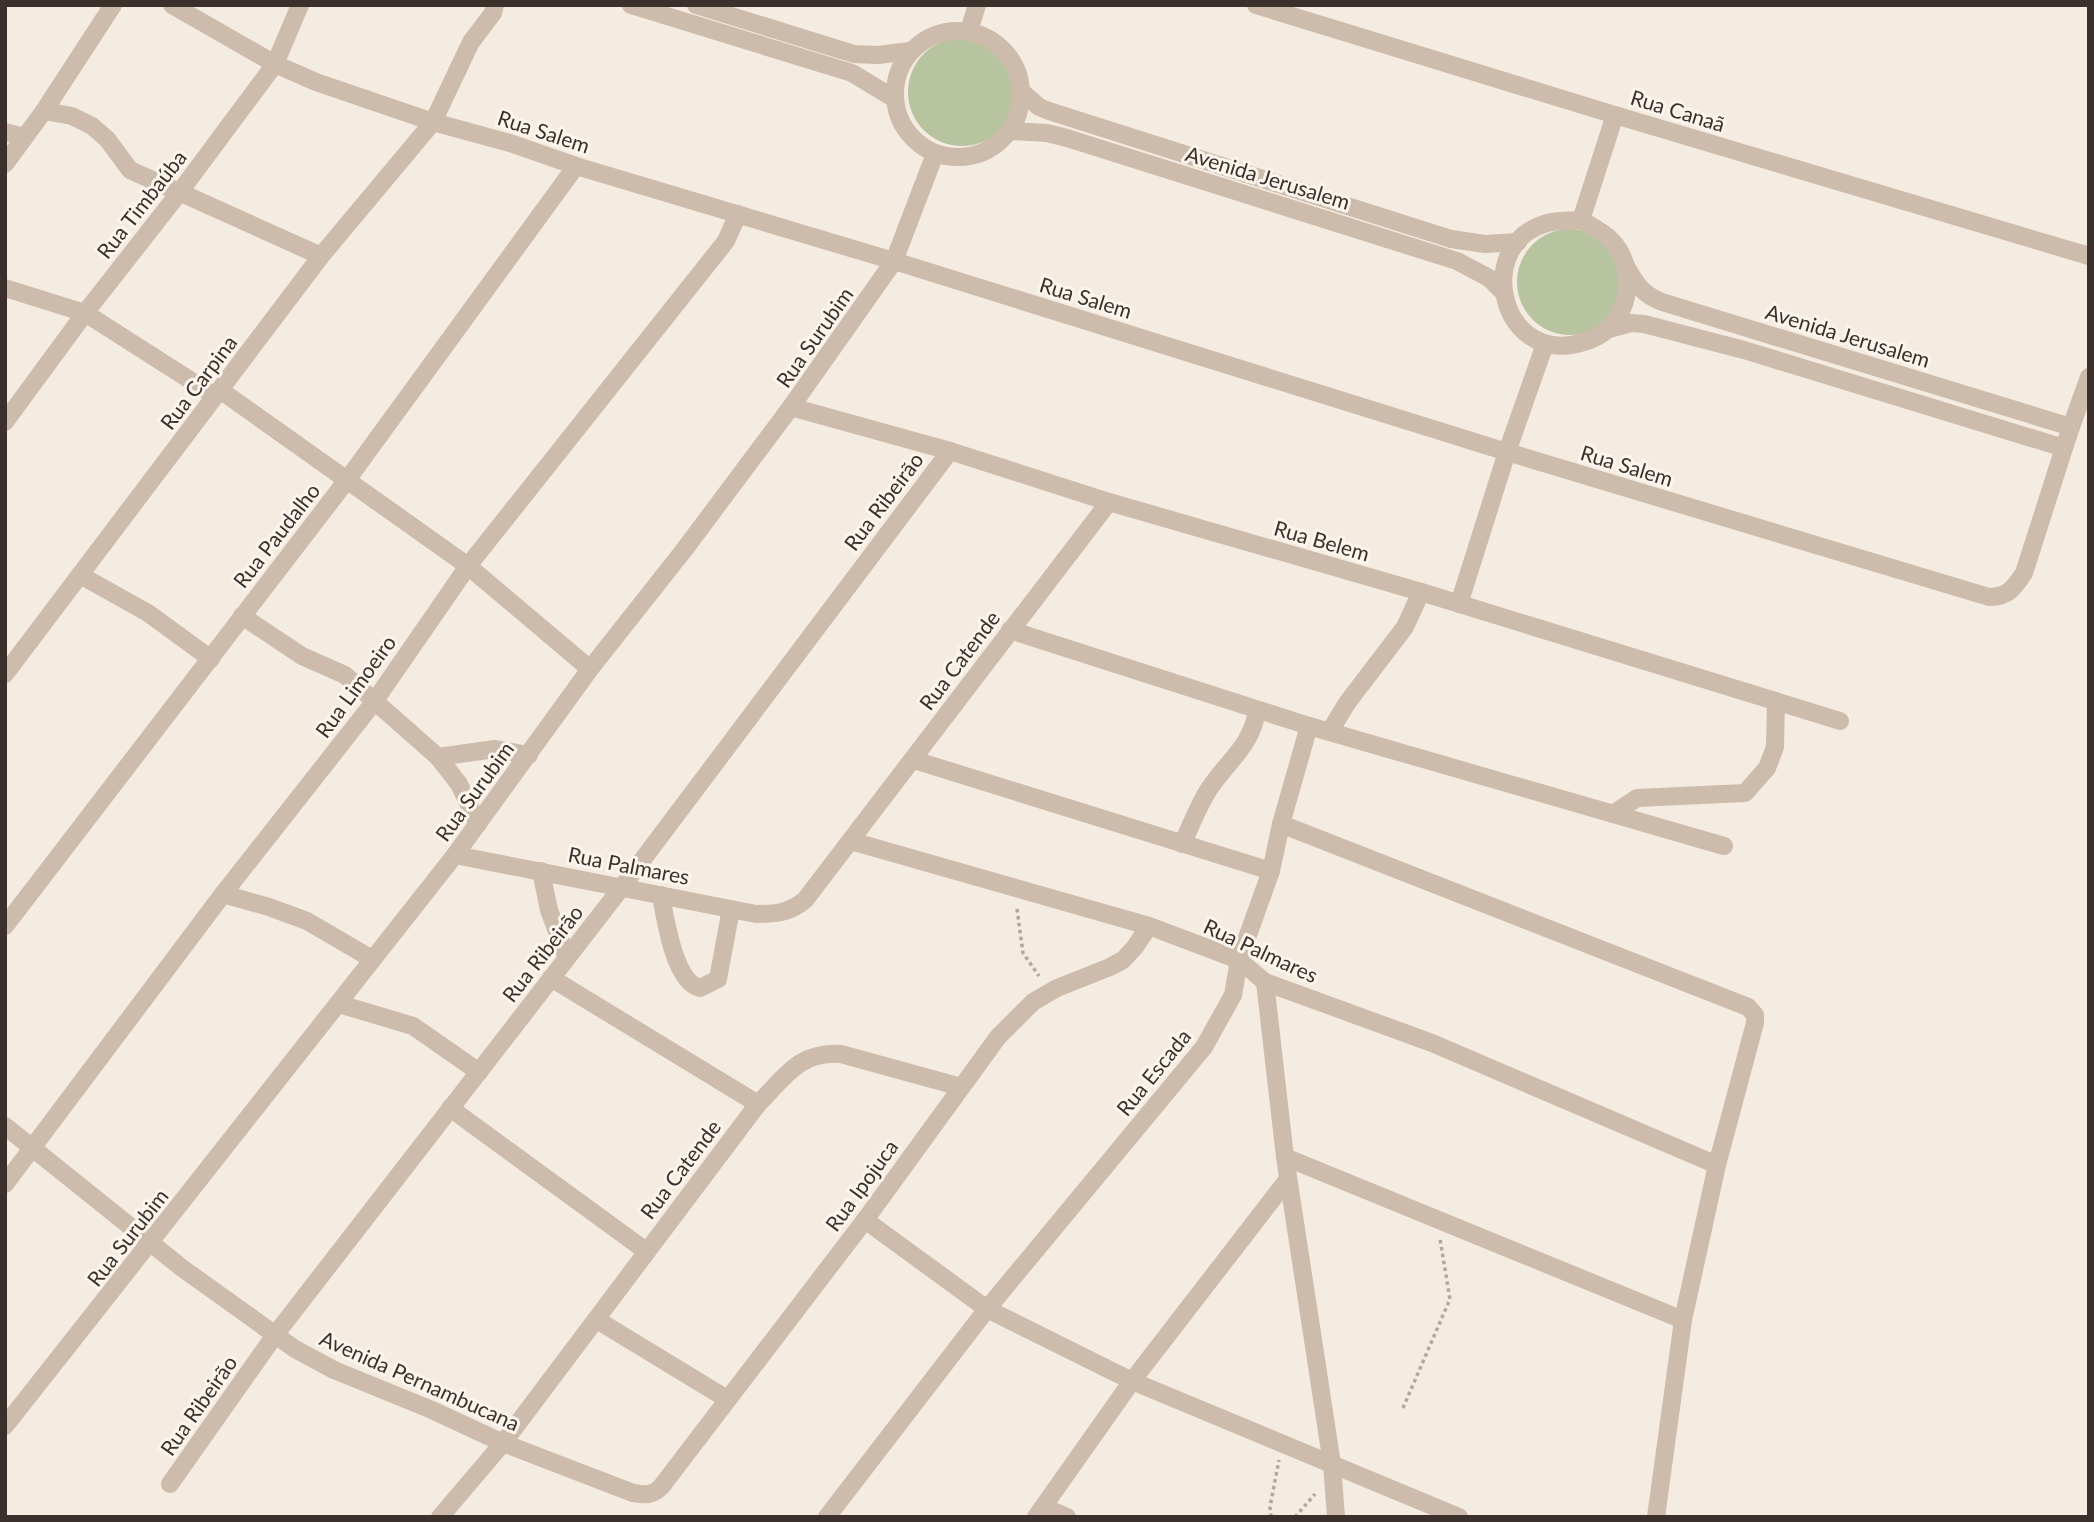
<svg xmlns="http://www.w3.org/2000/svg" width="2094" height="1522" viewBox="0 0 2094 1522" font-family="Lato,sans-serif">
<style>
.green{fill:#b8c4a0}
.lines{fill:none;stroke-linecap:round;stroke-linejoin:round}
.path{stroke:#b9a596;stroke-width:3.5;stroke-dasharray:3.5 3.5;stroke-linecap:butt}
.minor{stroke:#cdbbac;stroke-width:18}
.tertiary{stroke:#cdbbac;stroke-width:18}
.labels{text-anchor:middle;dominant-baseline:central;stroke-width:6;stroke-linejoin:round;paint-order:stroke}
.street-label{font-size:21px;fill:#3b302b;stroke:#fbf5ee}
</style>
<rect width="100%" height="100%" fill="#f4ebe1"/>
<!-- green -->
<g class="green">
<circle cx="962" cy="92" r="54"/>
<circle cx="1570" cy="282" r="53"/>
</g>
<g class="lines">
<!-- path -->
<g class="path">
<polyline points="1017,909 1023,953 1039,976"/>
<polyline points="1403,1408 1450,1299 1440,1239"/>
<polyline points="1271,1517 1270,1507 1279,1460"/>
<polyline points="1295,1517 1315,1494"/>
</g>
<!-- minor -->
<g class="minor">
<path d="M172 5 275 64 316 82 433 122 510 143 576 166 894 261 1507 452 1989 597C2008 597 2014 588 2024 573L2064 448"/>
<polyline points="1256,5 1615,115 2089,256"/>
<polyline points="969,31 977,5"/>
<polyline points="44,111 72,116 92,126 107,139 130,170 321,256"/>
<polyline points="5,132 25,137"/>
<polyline points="5,164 44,111 113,5"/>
<polyline points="1581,220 1615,115"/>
<polyline points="5,288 85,313 215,396"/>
<polyline points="220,390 468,566 590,669"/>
<polyline points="791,407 950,451 1109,502 1421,592 1840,721"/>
<polyline points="5,422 85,313 179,193 275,64 300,5"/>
<polyline points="2071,427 2089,377"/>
<polyline points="80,575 148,613 211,659"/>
<polyline points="1459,604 1507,452 1545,344"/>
<polyline points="242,616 302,656 345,675 438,757 459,784 478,824"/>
<polyline points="1010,630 1309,726 1724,846"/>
<polyline points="5,674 321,256 433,122 471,42 493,13 495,5"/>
<polyline points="1330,731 1347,703 1405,627 1421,592"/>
<polyline points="438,757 495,749 529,755"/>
<polyline points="914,760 1271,871"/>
<polyline points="1613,814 1637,798 1745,793 1767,768 1775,747 1776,701"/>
<polyline points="1281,824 1748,1007 1755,1015 1755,1023 1717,1165 1683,1320 1656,1517"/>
<polyline points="851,841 1149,926 1239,960 1265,982 1432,1043 1717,1165"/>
<path d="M1182 844C1191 826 1198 806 1209 789 1228 760 1252 746 1257 710"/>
<path d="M455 855 756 914C776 914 789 913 805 900L1109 502"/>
<polyline points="541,871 549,910 567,958"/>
<polyline points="223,894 269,907 307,921 372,959"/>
<path d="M661 895C665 918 674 982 700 988L718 979 731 909"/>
<polyline points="5,926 347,480 576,166"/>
<polyline points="551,978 758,1104"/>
<polyline points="1265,982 1285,1157 1332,1464 1336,1517"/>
<polyline points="339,1004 413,1026 479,1072"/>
<polyline points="450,1108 646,1251"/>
<path d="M5 1126 182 1268 295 1349 334 1370 432 1410 503 1443 633 1493C645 1495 652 1496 661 1487L865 1220 998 1037 1033 1002 1057 988 1110 967 1123 960 1135 947 1149 926"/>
<polyline points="1285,1157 1683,1320"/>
<polyline points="5,1184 223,894 374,702 468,566 726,241 738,214"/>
<polyline points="865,1220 987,1309 1132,1381 1459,1517"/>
<polyline points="597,1320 727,1399"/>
<polyline points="5,1426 455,855 590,669 684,550 791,407 894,261 935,154"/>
<polyline points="170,1484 275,1335 622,887 950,451"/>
<polyline points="1044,1507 1067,1517"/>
<path d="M440 1517 503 1443 758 1104C785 1077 799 1051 841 1054L961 1087"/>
<polyline points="827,1517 987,1309 1204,1047 1233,995 1239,960 1271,871 1281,824 1309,726"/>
<polyline points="1036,1517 1132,1381 1288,1179"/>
</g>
<!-- tertiary -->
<g class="tertiary">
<polyline points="631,5 852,73 895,99"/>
<polyline points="696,5 854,54 878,55 910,51"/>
<circle cx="958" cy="94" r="63"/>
<polyline points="1022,92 1039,107 1049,111 1451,239 1485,244 1518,242"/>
<polyline points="1010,131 1047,133 1067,138 1457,261 1489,278 1503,292"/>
<path d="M1581 220C1591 226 1604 232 1612 241 1634 265 1632 305 1609 328 1599 338 1585 343 1571 345 1499 356 1476 246 1544 224 1555 220 1569 221 1581 220Z"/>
<path d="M1609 329 1631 323 1644 324 1744 350 2064 448 2071 427 1662 302C1642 294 1636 284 1626 266"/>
</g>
</g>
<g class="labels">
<!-- street labels -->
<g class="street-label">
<text transform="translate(1678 110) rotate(17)">Rua Canaã</text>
<text transform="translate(544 131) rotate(18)">Rua Salem</text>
<text transform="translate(1268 177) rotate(17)">Avenida Jerusalem</text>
<text transform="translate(141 204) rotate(-52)">Rua Timbaúba</text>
<text transform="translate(1086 297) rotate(17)">Rua Salem</text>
<text transform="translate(1848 335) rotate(17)">Avenida Jerusalem</text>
<text transform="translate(814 337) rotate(-55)">Rua Surubim</text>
<text transform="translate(198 382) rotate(-53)">Rua Carpina</text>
<text transform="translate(1627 465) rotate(17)">Rua Salem</text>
<text transform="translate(883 501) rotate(-53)">Rua Ribeirão</text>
<text transform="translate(276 535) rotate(-52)">Rua Paudalho</text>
<text transform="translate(1322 540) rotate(16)">Rua Belem</text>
<text transform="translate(959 660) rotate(-53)">Rua Catende</text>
<text transform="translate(355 686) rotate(-54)">Rua Limoeiro</text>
<text transform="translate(474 791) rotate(-54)">Rua Surubim</text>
<text transform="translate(629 865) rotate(11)">Rua Palmares</text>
<text transform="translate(1261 950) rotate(25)">Rua Palmares</text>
<text transform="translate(542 953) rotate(-52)">Rua Ribeirão</text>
<text transform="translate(1153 1072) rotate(-51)">Rua Escada</text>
<text transform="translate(680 1169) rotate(-53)">Rua Catende</text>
<text transform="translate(861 1185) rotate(-54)">Rua Ipojuca</text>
<text transform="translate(127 1237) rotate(-52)">Rua Surubim</text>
<text transform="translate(420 1380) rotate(24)">Avenida Pernambucana</text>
<text transform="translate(198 1405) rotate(-55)">Rua Ribeirão</text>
</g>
</g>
<!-- border -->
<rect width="2094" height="1522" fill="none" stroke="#3b302b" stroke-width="14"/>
</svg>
